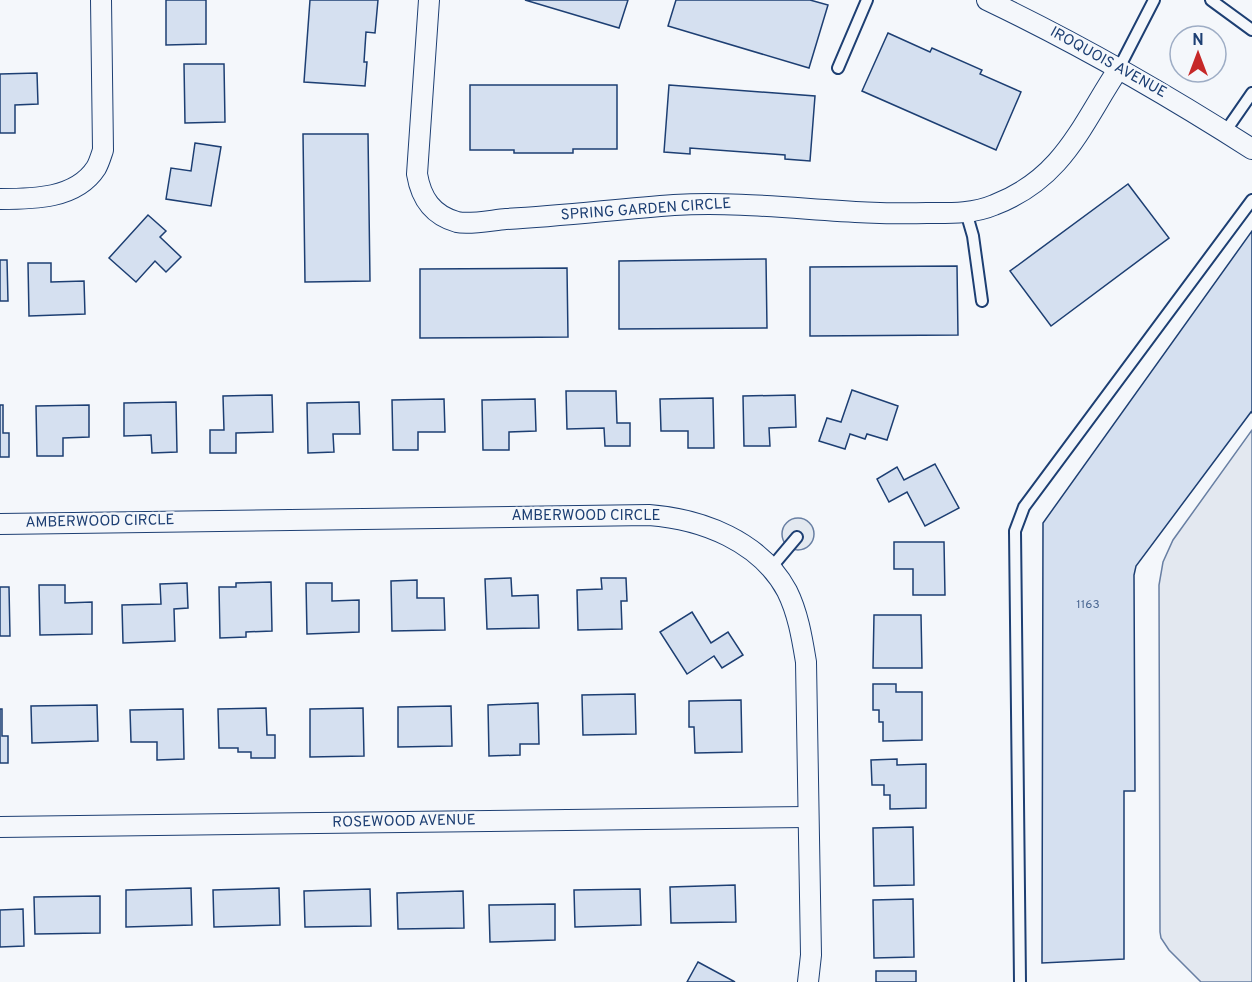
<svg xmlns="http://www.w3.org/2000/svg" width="1252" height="982" viewBox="0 0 1252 982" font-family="Overpass,sans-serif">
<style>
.green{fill:#e3e9f0;stroke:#687fa3;stroke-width:1.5}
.parking{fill:#e3e8f0;stroke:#687fa3;stroke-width:1.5}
.building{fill:#d5e0f0;stroke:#1d3f73;stroke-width:1.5}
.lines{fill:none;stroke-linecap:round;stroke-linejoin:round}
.lane-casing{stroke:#1d3f73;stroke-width:14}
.street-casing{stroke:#1d3f73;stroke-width:22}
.lane{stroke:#f4f7fb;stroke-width:10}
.street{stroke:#f4f7fb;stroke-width:20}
.labels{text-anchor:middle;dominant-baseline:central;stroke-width:4.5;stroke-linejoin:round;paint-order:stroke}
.number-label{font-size:12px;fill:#4b6792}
.street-label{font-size:15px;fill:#1d3f73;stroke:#f4f7fb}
</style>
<rect width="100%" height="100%" fill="#f4f7fb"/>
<!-- green -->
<circle class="green" cx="798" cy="534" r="16"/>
<!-- parking -->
<polygon class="parking" points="1252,430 1252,982 1201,982 1169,950 1161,938 1160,932 1159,585 1163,562 1173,540"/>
<!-- building -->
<g class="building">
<polygon points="166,0 206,0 206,44 166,45"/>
<polygon points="310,0 378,0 375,33 366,32 364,62 367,62 365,86 304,82"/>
<polygon points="525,0 628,0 619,28"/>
<polygon points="676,0 810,0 828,5 809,68 668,26"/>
<polygon points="888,33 930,52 932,48 982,70 980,74 1021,92 996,150 862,91"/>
<polygon points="184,64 224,64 225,122 185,123"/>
<polygon points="37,73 38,104 15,105 15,133 0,133 0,74"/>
<polygon points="470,85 617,85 617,149 573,149 573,153 514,153 514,150 470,150"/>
<polygon points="669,85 815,96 810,161 785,159 785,155 690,148 690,154 664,152"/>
<polygon points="303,134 368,134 370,281 305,282"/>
<polygon points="195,143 221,147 211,206 166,199 171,168 191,171"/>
<polygon points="1128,184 1169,238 1051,326 1010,271"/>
<polygon points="148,215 166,231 160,237 181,257 166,272 155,261 136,282 109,258"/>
<polygon points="1252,231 1252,413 1251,412 1136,566 1134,575 1135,791 1124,791 1124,959 1042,963 1043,523"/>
<polygon points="766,259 767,328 619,329 619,261"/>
<polygon points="0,260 7,260 8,301 0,301"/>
<polygon points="28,263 51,263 51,282 84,281 85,314 29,316"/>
<polygon points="957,266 958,335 810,336 810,267"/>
<polygon points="567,268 568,337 420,338 420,269"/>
<polygon points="852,390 898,406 887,440 867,434 865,439 850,434 845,449 819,441 827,418 841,422"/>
<polygon points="566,391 616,391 617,423 630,423 630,446 605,446 604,428 567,429"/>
<polygon points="272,395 273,432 236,433 236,453 210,453 210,430 224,430 223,396"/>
<polygon points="795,395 796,427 769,428 770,446 744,446 743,396"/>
<polygon points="713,398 714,448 688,448 688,431 661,431 660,399"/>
<polygon points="444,399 445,432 418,432 418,450 393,450 392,400"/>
<polygon points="535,399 536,431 509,432 509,450 483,450 482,400"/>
<polygon points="176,402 177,452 152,453 151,435 124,436 124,403"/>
<polygon points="359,402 360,434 333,434 334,452 308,453 307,403"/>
<polygon points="0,405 3,405 3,433 9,433 9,457 0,457"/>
<polygon points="89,405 89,437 63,438 63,456 37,456 36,406"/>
<polygon points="935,464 959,508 925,526 907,492 889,502 877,479 897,467 904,480"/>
<polygon points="894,542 944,542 945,595 913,595 913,569 894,569"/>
<polygon points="511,578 512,596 538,595 539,628 487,629 485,579"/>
<polygon points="601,578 626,578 627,601 621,601 622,629 578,630 577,590 602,589"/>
<polygon points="417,580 417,598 444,598 445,630 392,631 391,581"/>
<polygon points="271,582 272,631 246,632 246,637 220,638 219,587 236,587 236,583"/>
<polygon points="187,583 188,608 174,609 175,641 123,643 122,605 161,604 160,584"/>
<polygon points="306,583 332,583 332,601 359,600 359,632 307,634"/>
<polygon points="39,585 65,585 65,603 92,602 92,634 40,635"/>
<polygon points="0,587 9,587 10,636 0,636"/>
<polygon points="692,612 711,643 728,632 743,655 722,668 714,656 687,674 660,632"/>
<polygon points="874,615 921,615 922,668 873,668"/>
<polygon points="873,684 896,684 896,692 922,692 922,740 883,741 883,722 879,722 879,710 873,710"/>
<polygon points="635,694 636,734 583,735 582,695"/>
<polygon points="741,700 742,752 695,753 694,727 689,727 689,701"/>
<polygon points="538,703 539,744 520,744 520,755 489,756 488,705"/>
<polygon points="97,705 98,741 32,743 31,706"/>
<polygon points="451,706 452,746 398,747 398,707"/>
<polygon points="266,708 267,735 275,735 275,758 251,758 251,752 238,752 238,748 219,748 218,709"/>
<polygon points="363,708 364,756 310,757 310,709"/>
<polygon points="0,709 2,709 2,736 8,736 8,763 0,763"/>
<polygon points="183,709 184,759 157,760 157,742 131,742 130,710"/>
<polygon points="897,759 897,765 926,764 926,808 890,809 890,795 884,795 884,785 872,785 871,760"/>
<polygon points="913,827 914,885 874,886 873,828"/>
<polygon points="735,885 736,922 671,923 670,887"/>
<polygon points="191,888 192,925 126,927 126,890"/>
<polygon points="279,888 280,925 214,927 213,890"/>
<polygon points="370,889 371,926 305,927 304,891"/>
<polygon points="640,889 641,925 575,927 574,890"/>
<polygon points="463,891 464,928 398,929 397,893"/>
<polygon points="100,896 100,933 35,934 34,897"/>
<polygon points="913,899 914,957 874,958 873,900"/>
<polygon points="555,904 555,940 490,942 489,905"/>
<polygon points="23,909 24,946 0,947 0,910"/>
<polygon points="698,962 735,982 687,982"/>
<rect x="876" y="971" width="40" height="11"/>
</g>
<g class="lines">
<defs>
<g id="lane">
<polyline points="1211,0 1252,30"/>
<polyline points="838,68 867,0"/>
<polyline points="1119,68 1154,0"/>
<polyline points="1225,132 1252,93"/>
<polyline points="966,212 973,236 982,301"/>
<polyline points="770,569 797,537"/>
<polyline points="1020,982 1015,531 1024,507 1252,200"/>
</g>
<g id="street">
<path d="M429 0 417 174C421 198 432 215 457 222 469 225 493 220 506 219 562 216 618 209 674 205 759 200 842 216 927 213 949 213 973 214 994 205 1064 178 1081 125 1119 68"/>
<path d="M987 0C1079 44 1166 94 1252 149"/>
<path d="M0 199C33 199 76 199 96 168 99 163 101 156 103 150L101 0"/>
<path d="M0 524 649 515C702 519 760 541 787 591 798 613 802 638 806 662L811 955 808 982"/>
<polyline points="0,827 807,817"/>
</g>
</defs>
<!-- lane casing -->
<use href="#lane" class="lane-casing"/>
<!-- street casing -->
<use href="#street" class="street-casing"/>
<!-- lane -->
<use href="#lane" class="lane"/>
<!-- street -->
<use href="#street" class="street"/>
</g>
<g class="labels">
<!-- number labels -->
<g class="number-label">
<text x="1088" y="605">1163</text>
</g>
<!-- street labels -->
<g class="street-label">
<text transform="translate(1108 63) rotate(29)">IROQUOIS AVENUE</text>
<text transform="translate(646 210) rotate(-4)">SPRING GARDEN CIRCLE</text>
<text x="586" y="516">AMBERWOOD CIRCLE</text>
<text transform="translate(100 522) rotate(-1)">AMBERWOOD CIRCLE</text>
<text transform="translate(404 822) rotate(-1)">ROSEWOOD AVENUE</text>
</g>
</g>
<!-- north arrow -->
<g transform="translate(1198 54)"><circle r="28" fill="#f4f7fb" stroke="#9eadc5" stroke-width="1.5"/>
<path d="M0-4.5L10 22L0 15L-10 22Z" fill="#c62828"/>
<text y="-9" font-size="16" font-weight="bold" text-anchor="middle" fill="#1d3f73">N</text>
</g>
</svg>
